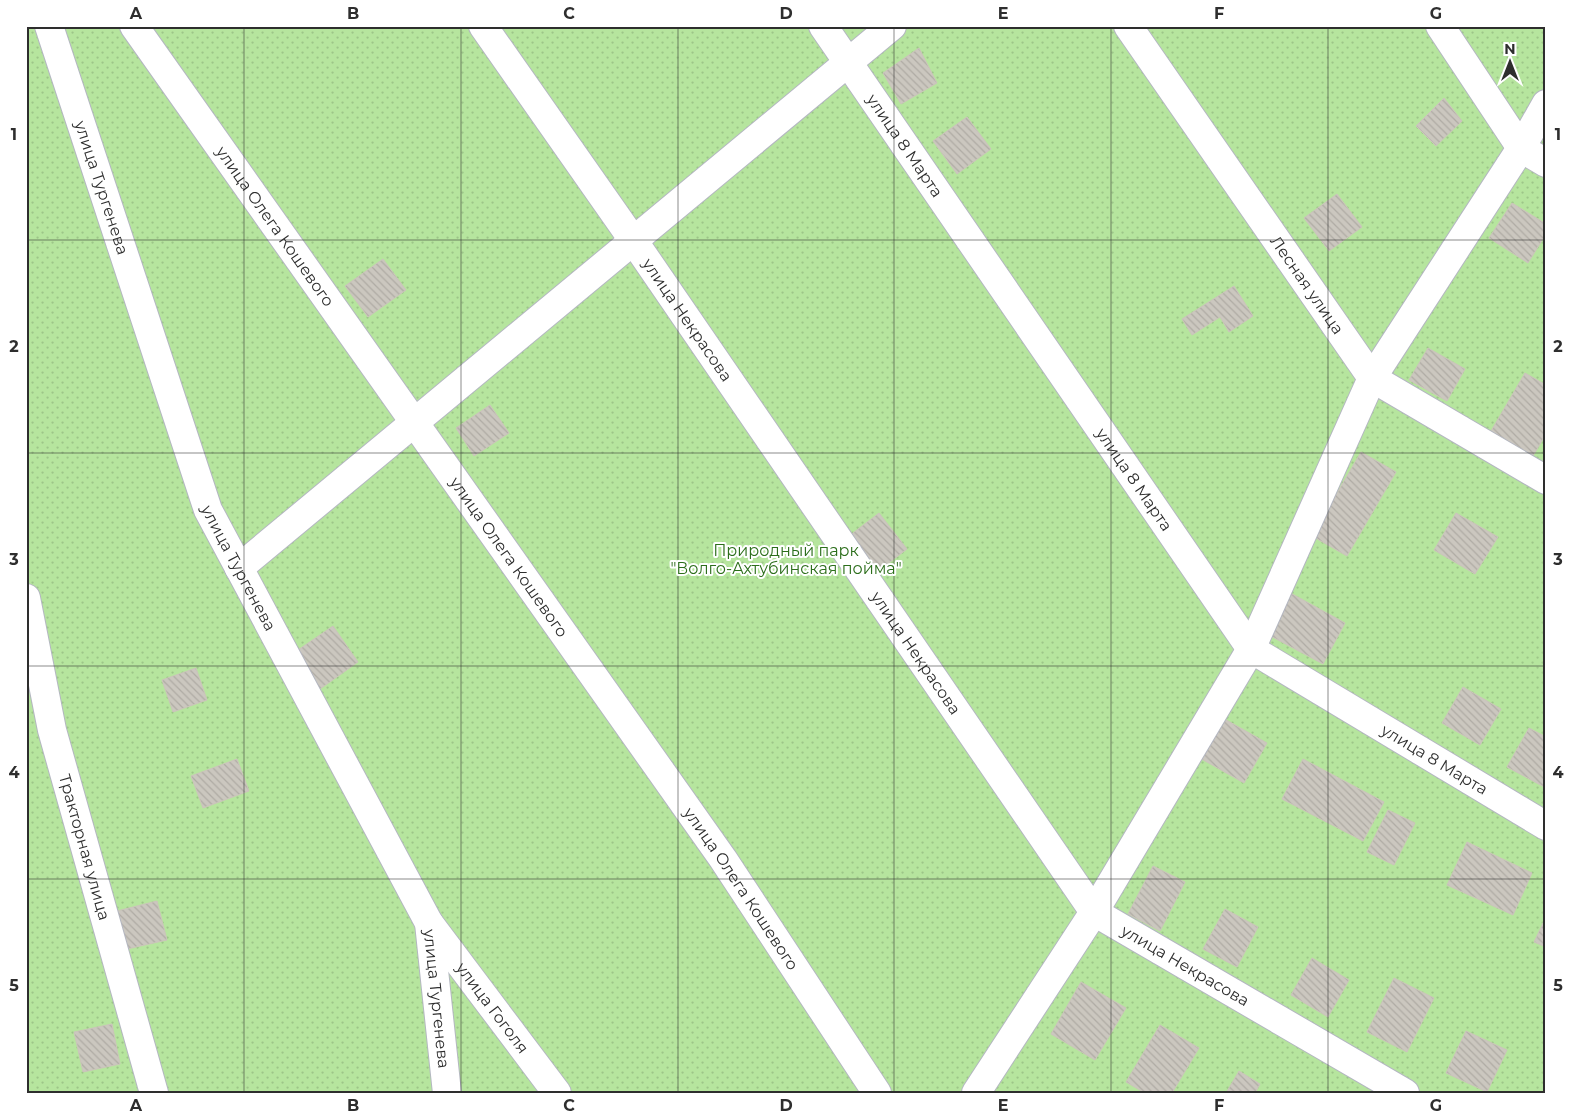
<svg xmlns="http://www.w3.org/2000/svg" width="1572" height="1119" viewBox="0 0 1572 1119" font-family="Montserrat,sans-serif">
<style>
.park{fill:url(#park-dots)}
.building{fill:url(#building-back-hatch);stroke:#cbc5ba}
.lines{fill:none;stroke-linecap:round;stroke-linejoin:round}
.minor-casing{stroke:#b4b7c1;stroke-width:30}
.minor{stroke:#fff;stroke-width:28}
.grid{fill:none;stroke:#2e2e2e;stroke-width:1;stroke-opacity:0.55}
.labels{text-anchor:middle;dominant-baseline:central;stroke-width:4;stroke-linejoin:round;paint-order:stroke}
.street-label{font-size:16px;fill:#2e2e2e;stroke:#fff}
.park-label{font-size:16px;fill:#2c6e1b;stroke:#fff}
.neatline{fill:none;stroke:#2e2e2e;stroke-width:2}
.grid-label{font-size:16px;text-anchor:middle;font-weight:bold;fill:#2e2e2e}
</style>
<defs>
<pattern id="park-dots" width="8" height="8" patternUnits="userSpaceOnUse" patternTransform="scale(1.25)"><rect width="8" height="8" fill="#b6e59e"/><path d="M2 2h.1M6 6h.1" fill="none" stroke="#9dc588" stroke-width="1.8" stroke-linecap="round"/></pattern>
<pattern id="building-back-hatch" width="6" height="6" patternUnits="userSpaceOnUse" patternTransform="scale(1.25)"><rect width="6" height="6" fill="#cbc7bf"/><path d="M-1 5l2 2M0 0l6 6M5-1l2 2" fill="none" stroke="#afaba4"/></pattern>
</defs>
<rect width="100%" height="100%" fill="#efe9e1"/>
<!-- park -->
<rect class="park" x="26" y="26" width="1520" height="1067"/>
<!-- building -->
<g class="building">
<polygon points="919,48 937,83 901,104 883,73"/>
<polygon points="1444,98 1462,121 1436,146 1416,126"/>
<polygon points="967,117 991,149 957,174 933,141"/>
<polygon points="1337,194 1362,227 1329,251 1304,218"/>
<polygon points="1512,203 1546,224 1546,234 1528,263 1489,238"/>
<polygon points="383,259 406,290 368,317 345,286"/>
<polygon points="1234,286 1253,316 1229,332 1220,317 1192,335 1182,319"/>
<polygon points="1428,348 1465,369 1447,401 1409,380"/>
<polygon points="1525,373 1546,385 1546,434 1533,456 1491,431"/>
<polygon points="490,405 509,433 474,456 456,428"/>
<polygon points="1361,452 1396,472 1347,556 1312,536"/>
<polygon points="879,513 907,549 877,572 849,536"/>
<polygon points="1456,513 1498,537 1475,574 1434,550"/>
<polygon points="1285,590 1345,623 1323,664 1263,632"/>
<polygon points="333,626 358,662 320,689 295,652"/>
<polygon points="196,668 207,700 173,712 162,680"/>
<polygon points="1463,687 1501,709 1480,745 1442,723"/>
<polygon points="1221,717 1267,743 1244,783 1198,757"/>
<polygon points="1529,728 1546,737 1546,788 1507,767"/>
<polygon points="237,759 249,791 203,808 191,776"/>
<polygon points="1303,759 1384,802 1363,841 1282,799"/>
<polygon points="1388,810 1415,823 1394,865 1367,852"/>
<polygon points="1467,842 1532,873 1513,915 1447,885"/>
<polygon points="1153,866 1185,882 1160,931 1128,914"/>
<polygon points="157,901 167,940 127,949 117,911"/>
<polygon points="1225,909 1258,927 1237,967 1203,949"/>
<polygon points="1546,917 1546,947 1534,942"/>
<polygon points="1312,958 1349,980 1328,1017 1291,995"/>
<polygon points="1394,978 1434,998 1407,1052 1367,1032"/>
<polygon points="1081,982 1126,1008 1095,1060 1051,1034"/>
<polygon points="112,1024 120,1064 83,1072 74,1032"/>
<polygon points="1160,1025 1199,1048 1172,1093 1145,1093 1126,1082"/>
<polygon points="1466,1031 1507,1050 1487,1092 1446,1073"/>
<polygon points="1239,1071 1260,1084 1255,1093 1226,1093"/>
</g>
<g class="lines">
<defs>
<g id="minor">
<path id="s1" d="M49 26 208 510 429 923 447 1093"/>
<path id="s2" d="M134 26 723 859 877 1093"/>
<path id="s3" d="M483 26 633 240 1094 912 1405 1093"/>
<path id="s4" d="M823 26 1251 649 1546 826"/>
<path id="s5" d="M1128 26 1372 378 1546 480"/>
<polyline points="1440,26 1521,148 1546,163"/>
<polyline points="239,568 892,26"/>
<path id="s6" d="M26 598 52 730 154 1093"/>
<path id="s7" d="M429 923 557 1093"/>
<polyline points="976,1093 1094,912 1251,649 1372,378 1521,148 1546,104"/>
</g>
</defs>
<!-- minor casing -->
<use href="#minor" class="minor-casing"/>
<!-- minor -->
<use href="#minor" class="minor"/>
</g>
<!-- grid -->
<path class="grid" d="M244 26V1093M461 26V1093M678 26V1093M894 26V1093M1111 26V1093M1328 26V1093M26 240H1546M26 453H1546M26 666H1546M26 879H1546"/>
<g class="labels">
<!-- street labels -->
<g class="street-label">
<text stroke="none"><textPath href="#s4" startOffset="145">улица 8 Марта</textPath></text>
<text stroke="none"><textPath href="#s1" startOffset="170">улица Тургенева</textPath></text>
<text stroke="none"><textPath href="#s2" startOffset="245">улица Олега Кошевого</textPath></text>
<text stroke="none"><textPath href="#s5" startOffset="315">Лесная улица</textPath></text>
<text stroke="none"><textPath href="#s3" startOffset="358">улица Некрасова</textPath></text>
<text stroke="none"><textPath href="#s4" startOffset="550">улица 8 Марта</textPath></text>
<text stroke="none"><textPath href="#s2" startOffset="650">улица Олега Кошевого</textPath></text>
<text stroke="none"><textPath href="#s1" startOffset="575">улица Тургенева</textPath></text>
<text stroke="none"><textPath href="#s3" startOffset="762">улица Некрасова</textPath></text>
<text stroke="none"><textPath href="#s4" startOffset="970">улица 8 Марта</textPath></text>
<text stroke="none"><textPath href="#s6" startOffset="256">Тракторная улица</textPath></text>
<text stroke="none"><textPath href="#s2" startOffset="1055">улица Олега Кошевого</textPath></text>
<text stroke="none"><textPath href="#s3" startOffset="1182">улица Некрасова</textPath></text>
<text stroke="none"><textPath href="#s1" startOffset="1054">улица Тургенева</textPath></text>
<text stroke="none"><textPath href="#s7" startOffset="106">улица Гоголя</textPath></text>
</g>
<!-- park labels -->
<g class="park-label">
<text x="786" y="550">Природный парк<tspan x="786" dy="18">"Волго-Ахтубинская пойма"</tspan></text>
</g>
</g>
<!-- border -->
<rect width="1572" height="1119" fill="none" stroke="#ffffff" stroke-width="55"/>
<!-- north arrow -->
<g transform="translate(1510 62)" stroke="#ffffff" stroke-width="4" paint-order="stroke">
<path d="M0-4L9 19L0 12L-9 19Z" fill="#2e2e2e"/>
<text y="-8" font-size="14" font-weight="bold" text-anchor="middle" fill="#2e2e2e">N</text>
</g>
<rect x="28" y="28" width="1516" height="1064" class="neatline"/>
<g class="grid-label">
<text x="136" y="19">A</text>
<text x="353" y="19">B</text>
<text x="569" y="19">C</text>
<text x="786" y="19">D</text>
<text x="1003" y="19">E</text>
<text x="1219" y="19">F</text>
<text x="1436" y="19">G</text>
<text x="14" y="140">1</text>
<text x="1558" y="140">1</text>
<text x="14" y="352">2</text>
<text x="1558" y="352">2</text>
<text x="14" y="565">3</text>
<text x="1558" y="565">3</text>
<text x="14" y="778">4</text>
<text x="1558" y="778">4</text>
<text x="14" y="991">5</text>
<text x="1558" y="991">5</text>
<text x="136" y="1111">A</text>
<text x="353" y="1111">B</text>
<text x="569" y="1111">C</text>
<text x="786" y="1111">D</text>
<text x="1003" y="1111">E</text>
<text x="1219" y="1111">F</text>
<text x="1436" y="1111">G</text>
</g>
</svg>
